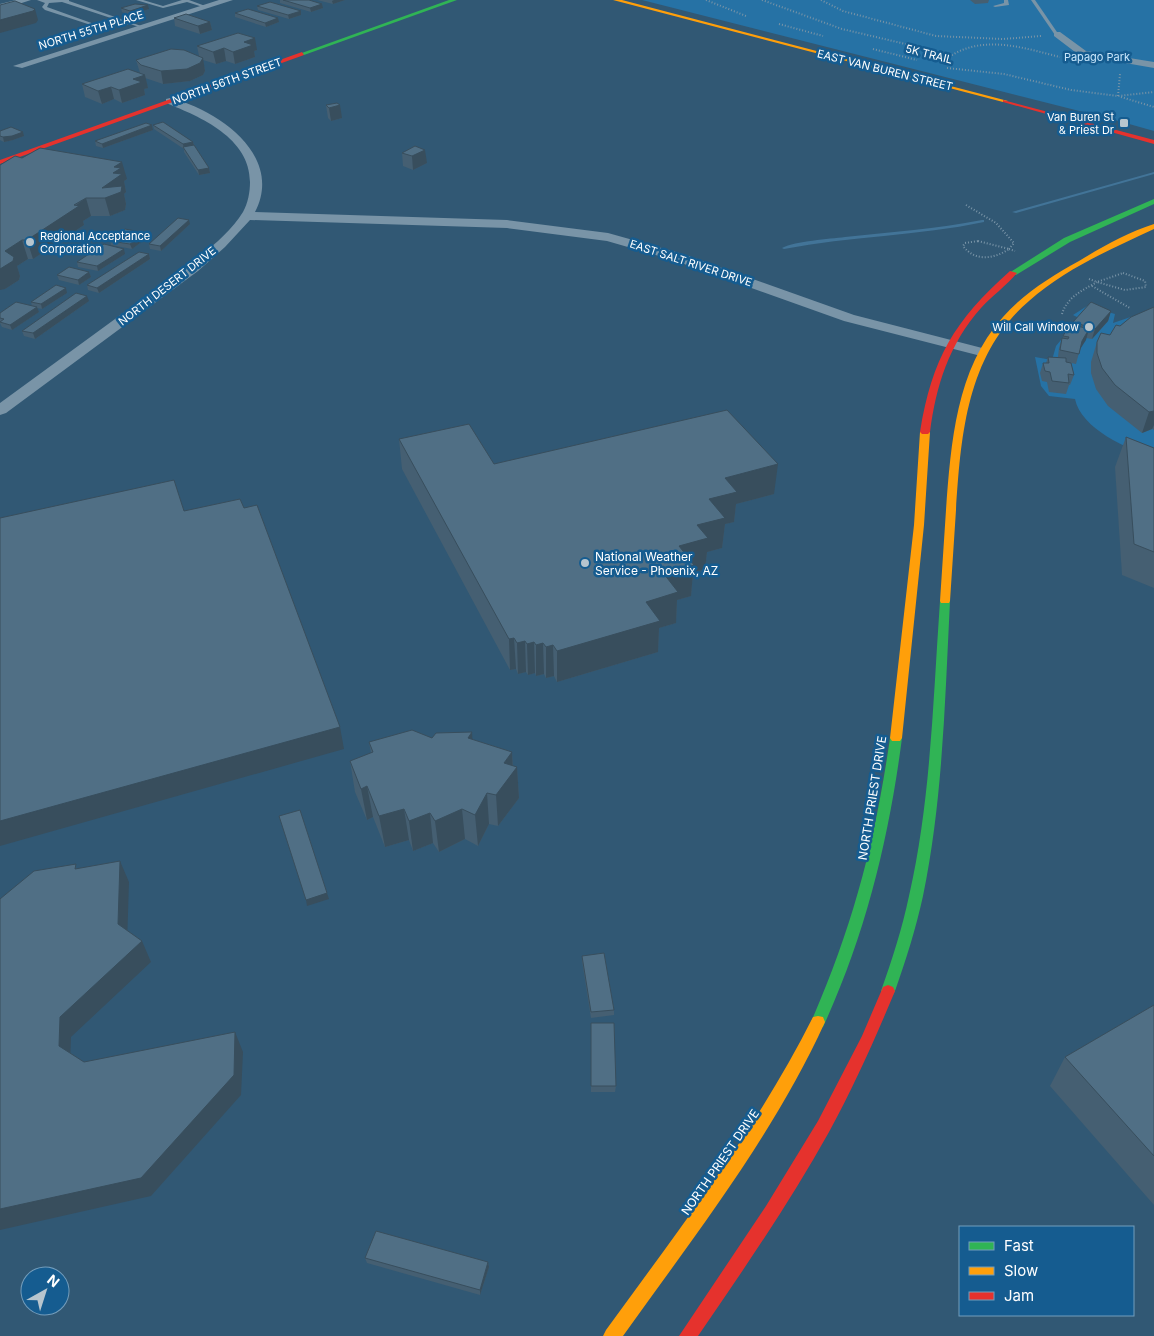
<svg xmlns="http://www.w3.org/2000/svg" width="1154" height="1336" viewBox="0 0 1154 1336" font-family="Inter,sans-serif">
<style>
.green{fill:#2672a5}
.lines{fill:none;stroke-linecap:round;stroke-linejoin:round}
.stream{fill:#427498;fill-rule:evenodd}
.path{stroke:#7994a7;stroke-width:2;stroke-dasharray:1 2;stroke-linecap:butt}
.lane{fill:#7994a7;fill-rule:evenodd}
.street{fill:#7994a7;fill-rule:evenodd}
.fast{fill:#30b455;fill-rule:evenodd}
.slow{fill:#ff9f0a;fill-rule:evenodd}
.jam{fill:#e5322d;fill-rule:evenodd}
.wall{fill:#455f72}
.shaded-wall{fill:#384e5d}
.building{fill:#506f85;stroke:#384e5d}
.poi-dot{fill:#b7c5ce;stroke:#155c90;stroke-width:2}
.labels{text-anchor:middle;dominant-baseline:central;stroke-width:5;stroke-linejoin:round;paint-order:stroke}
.far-street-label{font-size:11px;fill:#fff;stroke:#155c90}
.far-park-label{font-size:11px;fill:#c9e7fc;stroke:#155c90}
.far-poi-label{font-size:11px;fill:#fff;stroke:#155c90;text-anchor:end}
.poi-label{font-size:12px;fill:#fff;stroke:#155c90;text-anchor:start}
.street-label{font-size:12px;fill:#fff;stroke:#155c90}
</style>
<rect width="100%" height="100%" fill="#315874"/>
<!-- green -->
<g class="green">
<polygon points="642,0 1154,0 1154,131 1115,120"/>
<path d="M1087 306 1115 314 1113 323 1154 309V458C1128 449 1081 429 1075 399L1049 396 1041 386 1035 357 1052 360 1056 346 1079 318 1073 315Z"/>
</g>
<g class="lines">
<!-- stream -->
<g class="stream">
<polygon points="1154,172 1154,174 1016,213 1012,212"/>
<path d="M982 220H984V222C918 236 850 236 784 249L782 248C796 241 829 239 845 237 891 232 937 229 982 220Z"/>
</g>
<!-- path -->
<g class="path">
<polyline points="706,0 746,16"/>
<path d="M762 0 842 29 952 55C986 35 1024 48 1060 57"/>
<polyline points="821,0 843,11 936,36 1003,39 1041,36"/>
<polyline points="779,24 823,36"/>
<polyline points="873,49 917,60"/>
<polyline points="947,68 1004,74 1071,90 1118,96 1154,92"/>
<polyline points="1118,96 1120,74"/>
<polyline points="1121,97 1154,107"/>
<polyline points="966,205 996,223 1014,243 1009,249"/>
<path d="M978 241 1009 249C994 259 975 262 963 246L965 243Z"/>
<polyline points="1009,249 1015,251"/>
<polygon points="1123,273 1145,281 1146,287 1125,290 1097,282"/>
<polyline points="1089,279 1097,282"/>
<polyline points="1092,286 1130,308"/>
<path d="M1062 314C1067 297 1083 290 1097 282"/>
</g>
<!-- lane -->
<g class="lane">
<path d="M37 0H69V1L144 27 142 28 130 24 97 27 45 10 42 7 45 3ZM62 2 123 22 97 25 47 7 49 3Z"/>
<polygon points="136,0 143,0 163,6 182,0 189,0 208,7 206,8 187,2 163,8"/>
<polygon points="1004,0 1008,0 1009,5 995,7 993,6 1004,3"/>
<polygon points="1031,0 1035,0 1059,35 1055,35"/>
</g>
<!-- street -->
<g class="street">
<polygon points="16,0 31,0 0,10 0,4"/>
<polygon points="219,0 233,0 22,68 13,66"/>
<polygon points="1054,32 1060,32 1086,51 1154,62 1154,68 1079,55 1054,36"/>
<path d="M170 98C219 110 284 156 255 212L507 220 608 233 683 254 854 315 986 349 988 352 981 356 844 321 673 260 607 241 507 228 250 220 225 247 198 271 6 413 0 415V403L189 265C208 250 230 233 243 212 248 203 250 192 250 182 250 138 201 117 166 103V99Z"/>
</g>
<!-- fast -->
<g class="fast">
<polygon points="449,0 457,0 304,55 299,54"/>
<polygon points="1154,199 1154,204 1070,242 1016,275 1009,273 1064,238"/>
<path d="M945 598 950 601C945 699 943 799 923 896 916 928 906 960 895 991L893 995 888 997 883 995 881 991C892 960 902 929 909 896 931 800 933 699 940 601Z"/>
<path d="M896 734 900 735 902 738C889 838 866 934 823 1027L818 1028 813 1027 811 1022C853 926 875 842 890 738L892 735Z"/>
</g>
<!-- slow -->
<g class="slow">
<polygon points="613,0 622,0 1008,101 1003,102"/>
<path d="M1154 224V229C1111 249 1065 269 1029 301 967 354 961 434 956 510 954 540 952 571 950 601L949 603H941L940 601C942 571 944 540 946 510 951 443 956 369 1003 317 1024 293 1052 276 1079 261 1102 247 1128 232 1154 224Z"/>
<polygon points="925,429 930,432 924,525 902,738 900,741 892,741 890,738 914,525 920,432"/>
<path d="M818 1016 823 1017 825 1022C773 1136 695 1235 623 1336H603L606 1330C680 1228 756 1130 813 1017Z"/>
</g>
<!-- jam -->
<g class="jam">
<polygon points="302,52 304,55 0,164 0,160"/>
<polygon points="1003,100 1154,140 1154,144 1003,102"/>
<path d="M1010 271 1017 273C1006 286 992 296 981 308 949 344 936 386 930 432L928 434H922L920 432C932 358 954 321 1010 271Z"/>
<path d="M888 985 893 987 895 991C875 1039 854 1086 829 1132 790 1202 744 1269 698 1336H679L766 1206 818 1121 862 1036 883 987Z"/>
</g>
</g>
<!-- wall -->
<g class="wall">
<polygon points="280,0 309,0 323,8 311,12 280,3"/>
<polygon points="317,0 345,0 333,4"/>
<polygon points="970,0 989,0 988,3 975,4"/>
<polygon points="257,6 301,11 301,15 289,19 258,10"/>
<polygon points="121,8 149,9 131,15 122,12"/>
<polygon points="235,13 279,22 266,27 235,17"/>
<polygon points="174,18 210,22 212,30 200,34 175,26"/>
<polygon points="197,46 257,50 254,51 255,57 235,64 226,61 216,64 203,60 205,71 203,75 190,81 163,84 145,78 148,88 144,89 145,95 122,103 114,99 102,104 85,97 82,84 140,73 136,60 199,56"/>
<polygon points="326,105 342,118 331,121 328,118"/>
<polygon points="152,125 153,130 103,148 96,146 95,141"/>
<polygon points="153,125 193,142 194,145 209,168 210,173 199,175 184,152 184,149 154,129"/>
<polygon points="0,131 24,136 13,140 4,142 0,140"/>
<polygon points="415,146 427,163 413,170 403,166 402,153"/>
<polygon points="0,165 127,179 124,181 126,192 124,194 126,204 125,210 110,216 91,216 83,221 84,225 33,259 28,259 17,266 20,276 19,280 5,289"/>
<polygon points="190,224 161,251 150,249 149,244"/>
<polygon points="147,238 132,249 111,245 110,241"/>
<polygon points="125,254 98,271 78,267 77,262"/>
<polygon points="149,254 150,259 99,293 88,290 87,285"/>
<polygon points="89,272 91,277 79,285 59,280 57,275"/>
<polygon points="67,293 42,309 37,308 39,312 12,330 2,327 0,323 0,313 32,306 31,302"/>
<polygon points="89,301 35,339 24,336 22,331"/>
<polygon points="1154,307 1154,430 1152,429 1142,433 1108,406 1096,389 1091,373 1091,362 1097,342 1110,335 1120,326"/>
<polygon points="1111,311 1108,321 1092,339 1086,338 1080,349 1076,364 1071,363 1074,375 1070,385 1069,385 1066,394 1049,392 1047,382 1042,381 1040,373 1043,363 1046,363 1048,357 1058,357 1059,348 1062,338 1063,338 1063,336 1072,325 1073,322"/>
<polygon points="1126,437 1154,448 1154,588 1122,575 1115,467"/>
<polygon points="399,439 494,464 774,494 736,504 734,522 725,524 722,548 707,552 705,569 693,572 691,596 677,600 676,623 659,628 658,652 557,682 554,676 546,678 544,674 536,676 535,673 528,675 526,672 518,674 516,669 510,670 402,469"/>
<polygon points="472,732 472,740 512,752 513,766 517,767 519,798 498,826 489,824 478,846 465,839 439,852 433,843 413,851 409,840 385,847 373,817 367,820 355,792 350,761 371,753 369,742 432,738"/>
<polygon points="582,956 614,1010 614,1015 591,1018 582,961"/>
<polygon points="1154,1005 1154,1205 1050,1086 1065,1057"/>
<polygon points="591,1023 616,1086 615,1092 591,1092"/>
<polygon points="365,1258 488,1262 489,1267 480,1295 367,1263"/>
</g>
<!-- shaded-wall -->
<g class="shaded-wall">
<polygon points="334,0 345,0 333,4 332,1"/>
<polygon points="322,4 323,8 311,12 310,8"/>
<polygon points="148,5 149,9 131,15 130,11"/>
<polygon points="35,9 38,20 36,23 0,33 0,20"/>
<polygon points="301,11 301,15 289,19 288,15"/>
<polygon points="278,18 279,22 266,27 265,23"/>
<polygon points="210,22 212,30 200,34 198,26"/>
<polygon points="255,38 257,50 254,51 255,57 235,64 233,52 244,42"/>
<polygon points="224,48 226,61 216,64 213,52"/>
<polygon points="203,58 205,71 203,75 190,81 163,84 161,71"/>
<polygon points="145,75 148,88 144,89 145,95 122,103 119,90 133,79"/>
<polygon points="111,87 114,99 102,104 98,91"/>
<polygon points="340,105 342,118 331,121 329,108"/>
<polygon points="152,125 153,130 103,148 102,144"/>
<polygon points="23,132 24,136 13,140 4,142 3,137"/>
<polygon points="193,142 194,146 183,147 184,149 183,144"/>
<polygon points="425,150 427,163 413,170 412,156"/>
<polygon points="122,162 127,179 124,181 126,192 124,194 126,204 125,210 110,216 102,188 114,167"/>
<polygon points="209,168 210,173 199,175 198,170"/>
<polygon points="86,198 91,216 83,221 84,225 33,259 27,240"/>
<polygon points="189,220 190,224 161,251 160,246"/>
<polygon points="146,233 147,238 132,249 130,244"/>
<polygon points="22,240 28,259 17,266 20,276 19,280 5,289 0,290 0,269 5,251"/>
<polygon points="124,249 125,254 98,271 97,266"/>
<polygon points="149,254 150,259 99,293 97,288"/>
<polygon points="89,272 91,277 79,285 78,280"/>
<polygon points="66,288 67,293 42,309 41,304"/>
<polygon points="87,296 89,301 35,339 33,333"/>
<polygon points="37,307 39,312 12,330 10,325"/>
<polygon points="1111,311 1108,321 1092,339 1095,329"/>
<polygon points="1089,329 1086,340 1079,351 1082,341"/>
<polygon points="1154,411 1154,425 1152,429 1142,433 1149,412"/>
<polygon points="778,464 774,494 736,504 734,522 725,524 722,548 707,552 705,569 693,572 691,596 677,600 676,623 659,628 658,652 557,682 557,651 646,602 664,574 679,546 697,525 709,499 725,478"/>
<polygon points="514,638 516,669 510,670 509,639"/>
<polygon points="525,641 526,672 518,674 517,643"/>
<polygon points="534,642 535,673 528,675 527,644"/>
<polygon points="543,643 544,674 536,676 536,645"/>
<polygon points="553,645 554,676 546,678 546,647"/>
<polygon points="340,727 344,749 0,846 0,821"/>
<polygon points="472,732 474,764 468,738"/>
<polygon points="512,752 513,772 517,767 519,798 498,826 496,795 504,763"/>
<polygon points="367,786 373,817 367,820 361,789"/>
<polygon points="487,793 489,824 478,846 475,815"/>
<polygon points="404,809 409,840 385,847 379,816"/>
<polygon points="462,809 465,839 439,852 435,821"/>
<polygon points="430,813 433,843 413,851 409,821"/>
<polygon points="120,861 129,882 127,945 118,924"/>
<polygon points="327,893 329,899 307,906 306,900"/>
<polygon points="142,941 151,962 71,1037 70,1066 59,1046 60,1017"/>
<polygon points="235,1032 243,1052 241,1095 151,1196 0,1230 0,1209"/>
<polygon points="488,1262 489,1267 480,1295 480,1290"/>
</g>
<!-- building -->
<g class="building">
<polygon points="283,0 309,0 322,4 310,8"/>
<polygon points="15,1 35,9 33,11 0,20 0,5"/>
<polygon points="270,2 301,11 288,15 257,6"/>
<polygon points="135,4 148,5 130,11 121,8"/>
<polygon points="248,9 278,18 265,23 235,13"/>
<polygon points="186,14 210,22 198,26 174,18"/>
<polygon points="238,33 255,38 244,42 253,45 233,52 224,48 213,52 197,46"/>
<polygon points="171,49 184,50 203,58 200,63 187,69 161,71 141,65 136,60"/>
<polygon points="128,69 145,75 133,79 142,82 119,90 111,87 98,91 82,84"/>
<polygon points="337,103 340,105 329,108 326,105"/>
<polygon points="163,122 193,142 183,144 153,125"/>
<polygon points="146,123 152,125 102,144 95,141"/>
<polygon points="11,127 23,132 12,136 3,137 0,136 0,131"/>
<polygon points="194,145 209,168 198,170 183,147"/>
<polygon points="415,146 425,150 412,156 402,153"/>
<polygon points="40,148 122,162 114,167 121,168 113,173 122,174 102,188 122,186 121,192 105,198 86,198 74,205 79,206 27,240 22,240 5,251 14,257 13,261 0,269 0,165 15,156 22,158"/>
<polygon points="178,218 189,220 160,246 149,244"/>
<polygon points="125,229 146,233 130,244 110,241"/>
<polygon points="104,244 124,249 97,266 77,262"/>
<polygon points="139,252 149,254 97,288 87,285"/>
<polygon points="69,267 89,272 78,280 57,275"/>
<polygon points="56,285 66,288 41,304 31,302"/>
<polygon points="76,293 87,296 33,333 22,331"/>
<polygon points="16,302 37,307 10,325 0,322 4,319 0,318 0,313"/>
<polygon points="1091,302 1111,311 1095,329 1073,322"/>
<polygon points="1154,307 1154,411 1149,412 1115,385 1102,368 1097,353 1097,342 1101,333 1110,335 1116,325 1120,326 1131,317"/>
<polygon points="1070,324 1089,329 1082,341 1079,354 1060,350 1062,338 1068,339 1069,337 1063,336"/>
<polygon points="1048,357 1066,358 1066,362 1071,363 1074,375 1068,374 1069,383 1052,381 1050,372 1045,371 1043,363 1049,363"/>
<polygon points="727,410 778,464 725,478 737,492 709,499 725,518 697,525 708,538 679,546 694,565 664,574 678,592 646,602 660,621 557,651 553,645 546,647 543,643 536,645 534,642 527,644 525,641 517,643 514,638 509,639 399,439 469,424 494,464"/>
<polygon points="1126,437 1154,448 1154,552 1134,544"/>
<polygon points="174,480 184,511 240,499 244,508 257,505 340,727 0,821 0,518"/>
<polygon points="412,730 432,738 436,733 472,732 468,738 512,752 504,763 517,767 496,795 487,793 475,815 462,809 435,821 430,813 409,821 404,809 379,816 367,786 361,789 350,761 373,752 369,742"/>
<polygon points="300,810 327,893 306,900 279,816"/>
<polygon points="120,861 118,924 142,941 60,1017 59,1046 84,1062 235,1032 234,1075 141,1178 0,1209 0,899 34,871 76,864 75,869"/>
<polygon points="604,953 614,1010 591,1012 582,956"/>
<polygon points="1154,1005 1154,1156 1065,1057"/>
<polygon points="591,1023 614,1023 616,1086 591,1086"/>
<polygon points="376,1231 488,1262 480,1290 365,1258"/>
</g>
<!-- markers -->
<g class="poi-dot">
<rect x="1119" y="118" width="10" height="10" rx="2.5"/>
<circle cx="30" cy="242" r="5"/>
<circle cx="1089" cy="327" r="5"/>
<circle cx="585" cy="563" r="5"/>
</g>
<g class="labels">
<!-- far-street labels -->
<g class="far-street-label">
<text transform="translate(91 30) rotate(-17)">NORTH 55TH PLACE</text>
<text transform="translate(929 54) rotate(14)">5K TRAIL</text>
<text transform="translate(885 70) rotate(14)">EAST VAN BUREN STREET</text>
<text transform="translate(227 81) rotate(-20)">NORTH 56TH STREET</text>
<text transform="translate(691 263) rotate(18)">EAST SALT RIVER DRIVE</text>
<text transform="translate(167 286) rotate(-38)">NORTH DESERT DRIVE</text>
</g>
<!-- far-park labels -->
<g class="far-park-label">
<text x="1097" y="57">Papago Park</text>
</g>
<!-- far-poi labels -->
<g class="far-poi-label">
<text x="1114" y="117">Van Buren St<tspan x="1114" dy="13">&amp; Priest Dr</tspan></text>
<text x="40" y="236" text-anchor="start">Regional Acceptance<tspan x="40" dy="13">Corporation</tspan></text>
<text x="1079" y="327">Will Call Window</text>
</g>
<!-- poi labels -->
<g class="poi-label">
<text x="595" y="556">National Weather<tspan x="595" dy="14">Service - Phoenix, AZ</tspan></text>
</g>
<!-- street labels -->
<g class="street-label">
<text transform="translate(872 798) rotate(-81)">NORTH PRIEST DRIVE</text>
<text transform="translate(720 1162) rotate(-55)">NORTH PRIEST DRIVE</text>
</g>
</g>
<!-- legend -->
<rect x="959" y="1226" width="175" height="90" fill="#155c90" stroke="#739dbc"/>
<rect x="969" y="1242" width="25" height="8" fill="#30b455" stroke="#739dbc"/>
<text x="1004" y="1251" font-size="15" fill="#ffffff">Fast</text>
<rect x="969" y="1267" width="25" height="8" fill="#ff9f0a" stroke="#739dbc"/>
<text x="1004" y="1276" font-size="15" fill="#ffffff">Slow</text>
<rect x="969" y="1292" width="25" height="8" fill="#e5322d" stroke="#739dbc"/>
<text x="1004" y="1301" font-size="15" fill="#ffffff">Jam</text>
<!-- north arrow -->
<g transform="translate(45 1291) rotate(39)"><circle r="24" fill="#155c90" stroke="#739dbc"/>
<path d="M0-4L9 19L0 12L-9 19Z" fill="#b7c5ce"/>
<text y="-8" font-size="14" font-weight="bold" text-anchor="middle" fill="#ffffff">N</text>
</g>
</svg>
